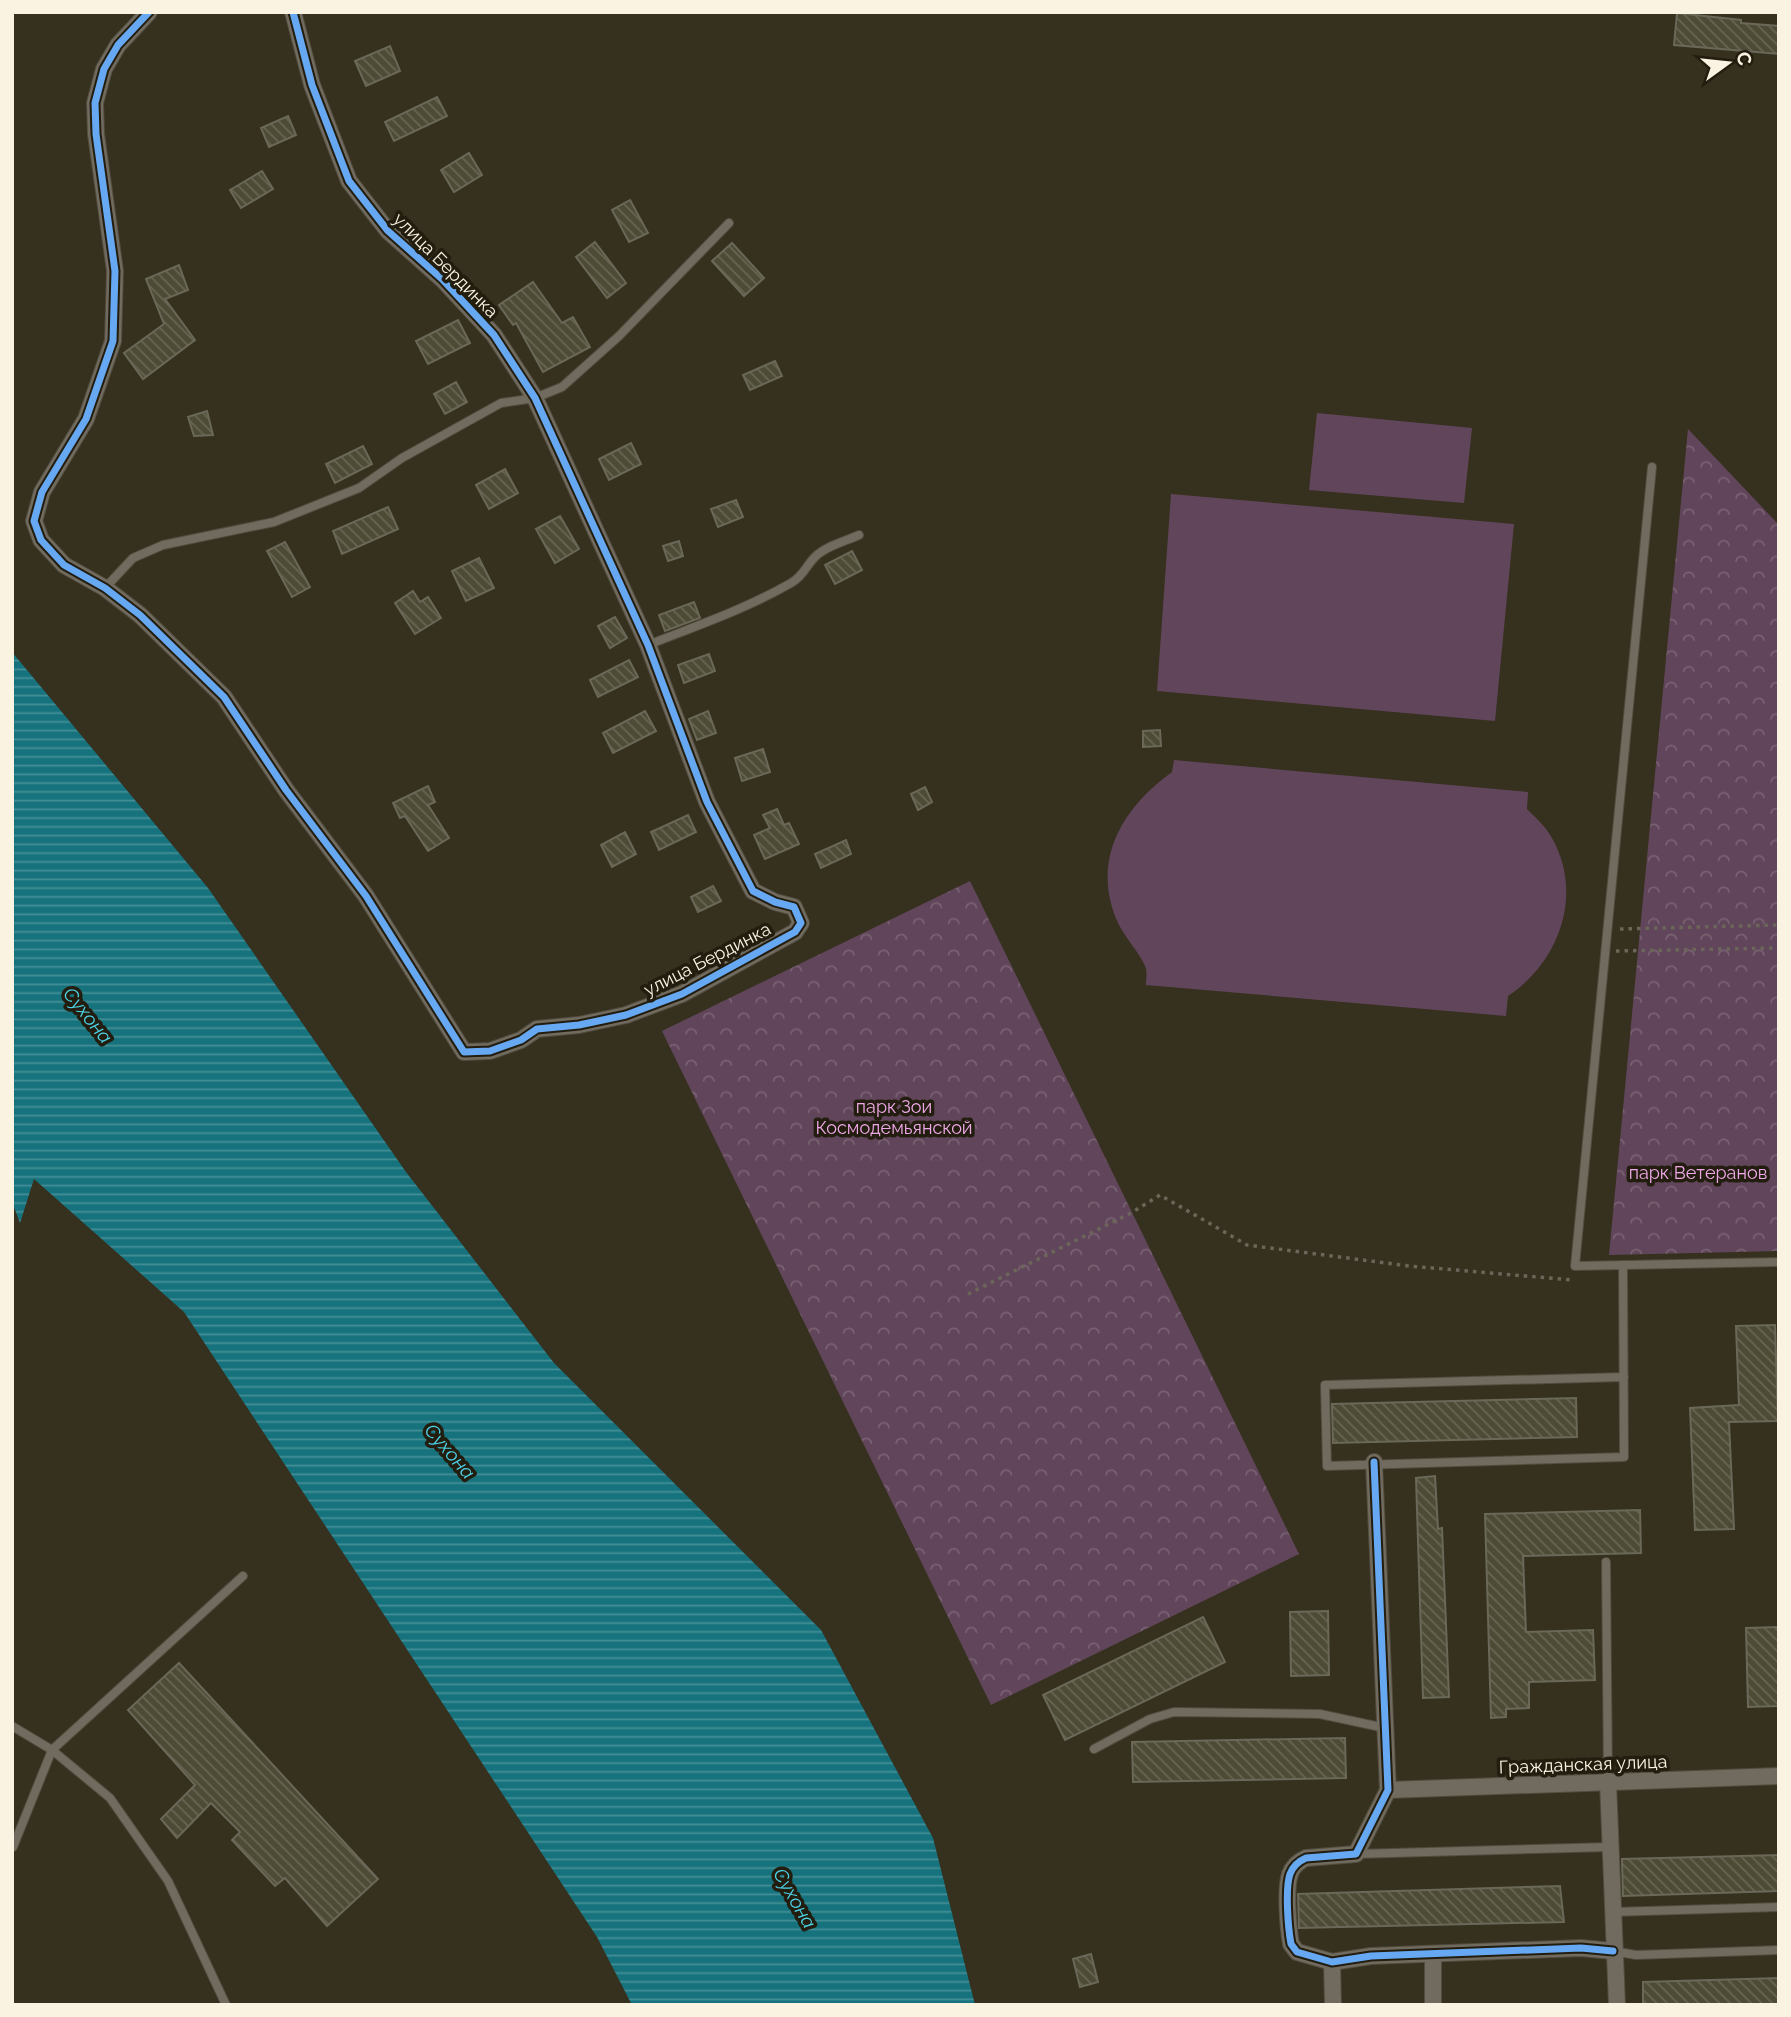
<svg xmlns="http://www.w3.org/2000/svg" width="1791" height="2017" viewBox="0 0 1791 2017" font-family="Raleway,sans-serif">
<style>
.grass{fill:#61465b}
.park{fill:url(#park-crowns)}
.water{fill:url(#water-rules)}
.building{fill:url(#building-back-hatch);stroke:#6a6859;stroke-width:2}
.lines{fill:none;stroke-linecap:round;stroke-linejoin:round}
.service-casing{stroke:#514c3e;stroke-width:10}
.minor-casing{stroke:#514c3e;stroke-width:18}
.path{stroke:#6c665a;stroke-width:3.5;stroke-dasharray:3.5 5;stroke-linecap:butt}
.service{stroke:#706b5e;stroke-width:8}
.minor{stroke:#706b5e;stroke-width:16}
.cycleway-casing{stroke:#221d0f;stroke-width:11}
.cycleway{stroke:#66a8f1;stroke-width:7}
.labels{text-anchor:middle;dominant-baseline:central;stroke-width:7;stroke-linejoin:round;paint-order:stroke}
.street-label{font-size:18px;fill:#faf3e1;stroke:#221d0f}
.park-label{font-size:18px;fill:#efa8e8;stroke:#221d0f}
.water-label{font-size:19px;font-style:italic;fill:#4dd4e9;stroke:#221d0f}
</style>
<defs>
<pattern id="park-crowns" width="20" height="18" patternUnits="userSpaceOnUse" patternTransform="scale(1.75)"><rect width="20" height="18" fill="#61465b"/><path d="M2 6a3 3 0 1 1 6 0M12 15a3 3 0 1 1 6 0" fill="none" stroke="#796172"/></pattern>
<pattern id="water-rules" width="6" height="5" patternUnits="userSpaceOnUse" patternTransform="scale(1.75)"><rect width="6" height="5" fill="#16737e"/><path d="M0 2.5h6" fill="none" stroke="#448e96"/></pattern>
<pattern id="building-back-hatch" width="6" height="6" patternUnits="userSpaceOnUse" patternTransform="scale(1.75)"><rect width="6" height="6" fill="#4d4b35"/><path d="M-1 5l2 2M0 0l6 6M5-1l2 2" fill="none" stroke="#686552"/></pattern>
</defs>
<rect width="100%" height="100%" fill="#36301e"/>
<!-- grass -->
<g class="grass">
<polygon points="1317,413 1472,428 1464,503 1309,490"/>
<polygon points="1171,494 1514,524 1495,721 1157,691"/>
<path d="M1174 760 1528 792 1527 809C1536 818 1546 827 1552 838 1584 895 1559 962 1508 996L1506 1016 1146 985C1146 980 1147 974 1146 969 1144 959 1124 936 1118 923 1090 861 1122 808 1172 772Z"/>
</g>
<!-- park -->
<g class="park">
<polygon points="1688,429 1779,525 1779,1251 1609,1255"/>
<polygon points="970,881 1299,1554 991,1705 662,1031"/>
</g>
<!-- water -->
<polygon class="water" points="12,652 208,888 406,1172 554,1363 821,1630 933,1838 975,2005 632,2005 597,1937 184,1312 34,1179 20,1223 12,1202"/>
<!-- building -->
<g class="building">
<polygon points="1677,13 1741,20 1741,23 1779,26 1779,54 1674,45"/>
<polygon points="390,46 400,71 366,86 355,61"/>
<polygon points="437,97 447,116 394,141 385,122"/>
<polygon points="288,116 296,135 269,147 261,128"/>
<polygon points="469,153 482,175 454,192 441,170"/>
<polygon points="262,171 273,189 241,208 230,190"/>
<polygon points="630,200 648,233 629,242 612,210"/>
<polygon points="595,242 626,283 607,298 576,257"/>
<polygon points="732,243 764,278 744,296 712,261"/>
<polygon points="179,265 188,290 165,299 195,340 143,379 124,353 164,324 146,279"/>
<polygon points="533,282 562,323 573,317 590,347 543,372 516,323 513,325 499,305"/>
<polygon points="458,320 470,343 428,364 416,341"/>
<polygon points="775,361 782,376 750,390 743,375"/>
<polygon points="456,382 467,402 445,414 434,394"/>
<polygon points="207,411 213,435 194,436 188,417"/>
<polygon points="631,443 641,464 609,480 599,459"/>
<polygon points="363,446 372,464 335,483 326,464"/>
<polygon points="505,469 518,493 489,509 476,485"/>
<polygon points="736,500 743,517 718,527 711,509"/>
<polygon points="388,507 398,529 342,554 333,531"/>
<polygon points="560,516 579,549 555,563 536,529"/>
<polygon points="679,541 683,556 668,561 663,546"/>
<polygon points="285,542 310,587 292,597 267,551"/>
<polygon points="852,551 862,570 835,584 825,565"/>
<polygon points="479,558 494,588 466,601 452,571"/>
<polygon points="413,591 420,602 428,597 441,618 415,634 395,603"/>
<polygon points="694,602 700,618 665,631 659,615"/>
<polygon points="615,617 627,638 610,648 598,626"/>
<polygon points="709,654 715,671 684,683 678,665"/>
<polygon points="629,660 638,677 598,697 590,680"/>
<polygon points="645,711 656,731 613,753 603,733"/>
<polygon points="708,711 716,733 697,740 689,719"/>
<polygon points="1160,730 1161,746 1143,747 1143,731"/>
<polygon points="763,749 770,772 742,781 735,758"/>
<polygon points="428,786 435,802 428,805 449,838 428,851 405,816 400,818 393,803"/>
<polygon points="925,787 932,802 918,810 911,794"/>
<polygon points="777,809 784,825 789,823 799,844 765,859 754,835 770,828 763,815"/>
<polygon points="688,815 696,832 659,850 651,832"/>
<polygon points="625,832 636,854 612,867 601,845"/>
<polygon points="846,840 851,854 821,868 815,854"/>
<polygon points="713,886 721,901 698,912 691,897"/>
<polygon points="1775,1325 1778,1421 1729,1422 1734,1529 1695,1530 1690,1408 1739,1405 1736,1326"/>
<polygon points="1576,1398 1577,1437 1333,1443 1332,1404"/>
<polygon points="1435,1476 1438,1529 1442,1528 1449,1697 1423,1698 1416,1478"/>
<polygon points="1640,1510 1641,1553 1523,1556 1526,1632 1593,1630 1595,1680 1529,1682 1529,1708 1506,1709 1506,1717 1491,1718 1485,1514"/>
<polygon points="1328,1611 1329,1675 1291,1676 1290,1612"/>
<polygon points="1203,1617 1225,1662 1065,1740 1043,1695"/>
<polygon points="1779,1627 1779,1706 1748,1707 1746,1628"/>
<polygon points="179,1663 378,1879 327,1926 285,1878 275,1886 232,1840 240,1832 211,1803 177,1838 161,1819 195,1785 128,1710"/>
<polygon points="1345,1738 1346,1778 1133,1782 1132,1742"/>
<polygon points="1779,1855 1779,1891 1623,1896 1622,1859"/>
<polygon points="1560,1886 1564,1922 1299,1928 1298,1894"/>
<polygon points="1091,1954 1098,1982 1080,1987 1073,1959"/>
<polygon points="1779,1978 1779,2005 1643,2005 1643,1982"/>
</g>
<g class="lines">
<defs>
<g id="service">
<polyline points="1652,467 1575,1266 1779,1262"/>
<polyline points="105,588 133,558 163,545 274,522 359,488 402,458 501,403 535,398 562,387 619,336 729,223"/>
<path d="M648 645C696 626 746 609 791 583 804 576 806 565 816 556 826 546 846 541 859 535"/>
<polyline points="1623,1265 1624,1457 1327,1466 1325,1385 1624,1377"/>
<polyline points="1606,1562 1608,1782"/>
<polyline points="12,1726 52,1750 110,1798 168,1881 226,2005"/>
<polyline points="1094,1749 1150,1719 1174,1712 1320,1714 1385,1728"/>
<polyline points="13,1847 52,1750 243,1576"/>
<polyline points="1356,1854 1610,1847"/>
<polyline points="1612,1912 1779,1907"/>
<polyline points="1613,1951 1636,1955 1779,1950"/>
</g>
<g id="minor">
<polyline points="149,12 118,45 104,69 95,103 96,134 115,271 113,341 86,419 42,492 34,521 41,540 64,565 105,588 140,615 224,697 286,790 366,896 464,1052 490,1051 521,1040 537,1029 579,1025 626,1015 682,994 795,932 801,923 794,907 775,902 753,891 707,802 648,645 535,398 494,335 443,280 388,231 349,181 312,85 293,12"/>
<path d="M1374 1462 1388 1790 1356 1854 1306 1858C1299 1861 1293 1866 1290 1874 1285 1888 1288 1928 1291 1944L1297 1952 1332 1962 1371 1956 1581 1948 1613 1951"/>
<polyline points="1608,1782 1617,2005"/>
<polyline points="1388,1790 1779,1776"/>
<polyline points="1332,1962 1333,2005"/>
<polyline points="1433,2005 1433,1954"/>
</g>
</defs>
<!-- service casing -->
<use href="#service" class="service-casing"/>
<!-- minor casing -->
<use href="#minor" class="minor-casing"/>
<!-- path -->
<g class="path">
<polyline points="1620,929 1779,925"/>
<polyline points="1616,951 1779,948"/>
<polyline points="968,1294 1131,1213 1160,1195 1247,1245 1409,1266 1572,1280 1572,1278"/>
</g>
<!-- service -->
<use href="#service" class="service"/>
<!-- minor -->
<use href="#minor" class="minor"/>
<defs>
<g id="cycleway">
<polyline points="149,12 118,45 104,69 95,103 96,134 115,271 113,341 86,419 42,492 34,521 41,540 64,565 105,588 140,615 224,697 286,790 366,896 464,1052 490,1051 521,1040 537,1029 579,1025 626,1015 682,994 795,932 801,923 794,907 775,902 753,891 707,802 648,645 535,398 494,335 443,280 388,231 349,181 312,85 293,12"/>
<path d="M1374 1462 1388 1790 1356 1854 1306 1858C1299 1861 1293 1866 1290 1874 1285 1888 1288 1928 1291 1944L1297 1952 1332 1962 1371 1956 1581 1948 1613 1951"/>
</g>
</defs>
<!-- cycleway casing -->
<use href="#cycleway" class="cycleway-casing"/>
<!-- cycleway -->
<use href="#cycleway" class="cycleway"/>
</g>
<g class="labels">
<!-- street labels -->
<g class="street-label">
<text transform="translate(446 265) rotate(45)">улица Бердинка</text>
<text transform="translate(707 959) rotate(-27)">улица Бердинка</text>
<text transform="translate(1583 1764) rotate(-2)">Гражданская улица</text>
</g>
<!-- park labels -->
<g class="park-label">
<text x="894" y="1106">парк Зои<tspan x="894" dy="21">Космодемьянской</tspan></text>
<text x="1698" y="1172">парк Ветеранов</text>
</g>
<!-- water labels -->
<g class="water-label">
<text transform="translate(88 1015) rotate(51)">Сухона</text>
<text transform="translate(450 1451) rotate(49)">Сухона</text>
<text transform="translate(795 1898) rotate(60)">Сухона</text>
</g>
</g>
<!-- border -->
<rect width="1791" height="2017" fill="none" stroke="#faf3e1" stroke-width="28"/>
<!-- north arrow -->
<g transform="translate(1728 63) rotate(75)" stroke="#221d0f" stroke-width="5" paint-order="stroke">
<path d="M0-5L12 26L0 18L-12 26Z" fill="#faf3e1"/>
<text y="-10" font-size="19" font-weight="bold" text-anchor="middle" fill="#faf3e1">С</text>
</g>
</svg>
